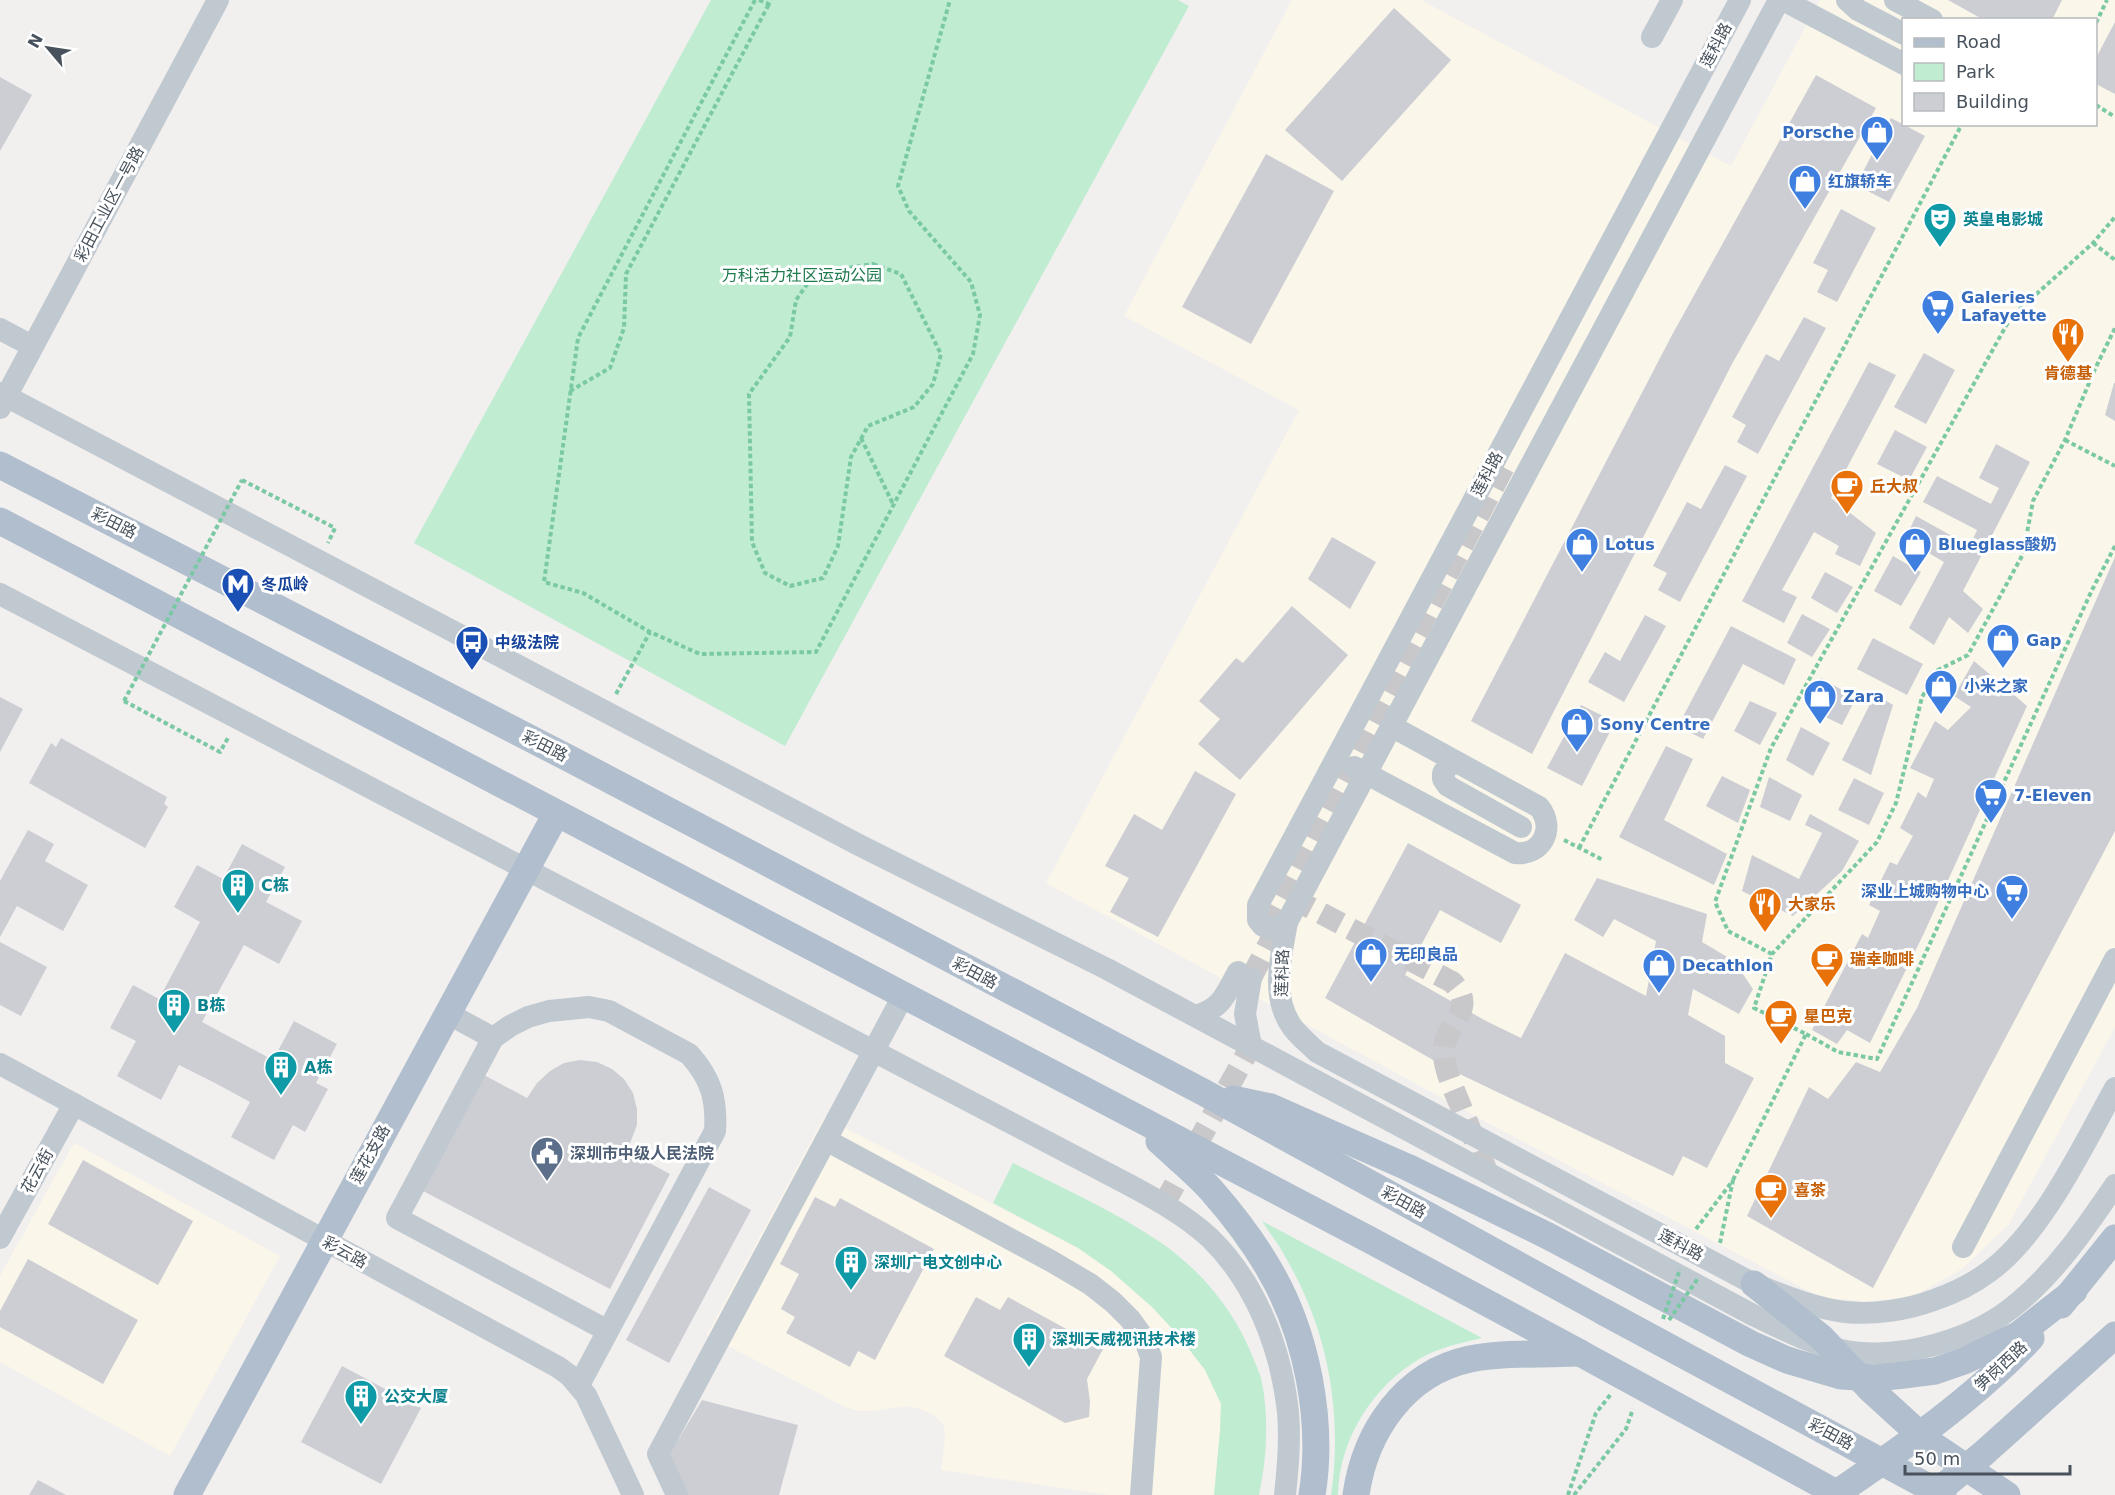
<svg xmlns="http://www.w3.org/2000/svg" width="2115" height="1495" viewBox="0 0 2115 1495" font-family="'DejaVu Sans','Noto Sans SC',sans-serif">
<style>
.commercial{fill:#fbf6ea;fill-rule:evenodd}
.green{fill:#c0edd2}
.building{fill:#ccced4}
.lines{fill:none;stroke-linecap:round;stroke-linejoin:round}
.minor-tunnel{stroke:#c8c8ca;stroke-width:22;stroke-dasharray:22 11;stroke-linecap:butt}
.path{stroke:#7ac9a4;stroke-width:4;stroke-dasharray:4.5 3;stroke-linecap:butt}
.minor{stroke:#c1c9d0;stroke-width:22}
.major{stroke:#b0becd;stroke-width:27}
.path-bridge{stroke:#7ac9a4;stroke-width:4;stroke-dasharray:4.5 3;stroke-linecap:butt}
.minor-bridge{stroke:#c1c9d0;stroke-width:22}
.major-bridge{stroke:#b0becd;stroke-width:27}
.labels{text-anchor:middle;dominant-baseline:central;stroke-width:6;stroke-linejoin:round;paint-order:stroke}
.street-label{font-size:16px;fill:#48525c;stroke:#fff}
.shop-label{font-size:16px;font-weight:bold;fill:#366cbe;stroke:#fff;text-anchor:start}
.culture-label{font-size:16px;font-weight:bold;fill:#0d838f;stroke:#fff;text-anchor:start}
.park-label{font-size:16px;fill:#1c7a4d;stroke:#fff}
.food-label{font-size:16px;font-weight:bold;fill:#c56008;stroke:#fff;text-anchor:start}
.transit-label{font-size:16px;font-weight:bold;fill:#164399;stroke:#fff;text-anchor:start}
.service-label{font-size:16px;font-weight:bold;fill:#4e5e75;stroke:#fff;text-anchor:start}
</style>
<rect width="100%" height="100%" fill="#f2efef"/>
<!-- commercial -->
<g class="commercial">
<path d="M1292 0H1421L1731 166 1820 0H2115V1027L2009 1224 1962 1269 1914 1296 1869 1302 1820 1297 1501 1130 1046 883 1299 410 1124 316ZM1904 20H2096V124H1904Z"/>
<polygon points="824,1117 1078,1248 1111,1271 1152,1307 1178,1335 1205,1370 1221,1404 1220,1431 1214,1495 1109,1495 941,1470 945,1439 944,1425 935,1416 921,1409 907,1406 873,1411 859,1411 845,1407 707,1335"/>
<polygon points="74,1143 280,1256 170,1456 0,1362 0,1276"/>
</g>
<!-- green -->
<g class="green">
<polygon points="711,0 1178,0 1189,6 785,746 414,543"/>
<path d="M1013 1163C1060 1187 1110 1209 1154 1238 1199 1267 1235 1310 1254 1360 1257 1367 1260 1374 1262 1382 1269 1420 1267 1457 1259 1495H1214L1220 1431 1221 1404 1205 1370 1178 1335 1152 1307 1111 1271 1078 1248 993 1203Z"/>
<path d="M1262 1221 1482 1338C1461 1343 1440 1347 1421 1358 1373 1385 1339 1440 1338 1495H1331C1343 1413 1328 1331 1287 1260 1280 1246 1270 1234 1262 1221Z"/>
</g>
<!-- building -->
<g class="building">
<polygon points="1948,0 2062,0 2052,20 1984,20"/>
<polygon points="1394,8 1451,60 1342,181 1285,130"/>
<polygon points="2115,22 2115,94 2096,84 2096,58"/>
<polygon points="1816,75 1876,108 1732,364 1532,754 1471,721 1672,335"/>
<polygon points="0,77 32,95 0,151"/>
<polygon points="1891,118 1925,136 1889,202 1856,185"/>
<polygon points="1266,154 1334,191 1251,344 1182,307"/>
<polygon points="1841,209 1876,228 1837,302 1817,292 1828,270 1813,263"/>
<polygon points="1804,317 1826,328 1758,454 1737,442 1746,425 1732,417 1766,354 1779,361"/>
<polygon points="1924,353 1955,370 1926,424 1894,407"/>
<polygon points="1869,362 1896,375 1831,498 1876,533 1860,566 1835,554 1839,546 1814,532 1782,590 1797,597 1784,623 1742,601"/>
<polygon points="2114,383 2115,383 2115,421 2105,415"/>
<polygon points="1895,430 1927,447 1909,480 1877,464"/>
<polygon points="1996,444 2030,462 1963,591 1983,609 1968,633 1949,617 1934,645 1909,628 1944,562 1905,539 1916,516 1970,546 1977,530 1923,502 1937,476 1991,504 1999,488 1979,478"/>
<polygon points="1725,465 1747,476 1680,602 1658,590 1667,573 1653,566 1687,502 1701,509"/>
<polygon points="1332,537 1376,562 1350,609 1308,579"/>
<polygon points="1893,556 1921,572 1901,606 1874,591"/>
<polygon points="2115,557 2115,831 1873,1288 1747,1216 1809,1087 1828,1099 1856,1062 1880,1072 1917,1008"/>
<polygon points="1825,572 1853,587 1837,613 1811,598"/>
<polygon points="1292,606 1348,655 1240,780 1198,744 1220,719 1199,701 1236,658 1243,663"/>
<polygon points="1802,614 1830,629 1812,657 1787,643"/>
<polygon points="1645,615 1666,626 1624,702 1588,682 1605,652 1620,661"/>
<polygon points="1731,626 1796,659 1784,685 1743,664 1703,739 1678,726"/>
<polygon points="1873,638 1923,664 1907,695 1857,669"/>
<polygon points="1974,661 2027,706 1925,931 1870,1043 1847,1030 1837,1044 1812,1030 1862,934 1868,938 1880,911 1869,905 1890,862 1897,865 1913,836 1900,828 1918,792 1926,798 1934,779 1910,768 1935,721 1948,730 1971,707 1954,696"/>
<polygon points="1821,678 1856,698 1842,725 1807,708"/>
<polygon points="1875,694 1893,705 1871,775 1842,760"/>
<polygon points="0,697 23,709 0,752"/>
<polygon points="1750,701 1777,713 1760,745 1734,731"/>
<polygon points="1581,705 1615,722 1582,786 1547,768"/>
<polygon points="1801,727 1830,743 1813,776 1786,760"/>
<polygon points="61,738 167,797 164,804 168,807 145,848 29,783 51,743 56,747"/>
<polygon points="1666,746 1693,759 1664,820 1727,854 1714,885 1619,837"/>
<polygon points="1195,771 1236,794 1158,937 1110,912 1129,878 1105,866 1134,814 1162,830"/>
<polygon points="1722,776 1750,790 1738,823 1706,806"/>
<polygon points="1769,777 1802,795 1790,821 1760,807"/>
<polygon points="1854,778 1884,793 1869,825 1838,810"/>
<polygon points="1810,814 1859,841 1842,871 1793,916 1742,891 1752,855 1799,879 1822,833 1805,825"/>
<polygon points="28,830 54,844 45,861 88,885 63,931 17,906 0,937 0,881"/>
<polygon points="1408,843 1521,905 1501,943 1440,910 1405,975 1486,1021 1521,1038 1565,953 1646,996 1656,941 1614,919 1603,937 1574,920 1597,878 1707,914 1702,942 1734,961 1753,989 1739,1014 1693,989 1688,1015 1725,1036 1725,1063 1754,1078 1707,1168 1683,1156 1673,1176 1447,1068 1325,998"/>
<polygon points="242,844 285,867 266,902 302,921 279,964 244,945 202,1022 273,1060 294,1021 337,1044 316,1083 328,1089 305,1132 293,1125 274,1160 231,1137 250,1102 215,1083 179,1065 161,1100 117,1076 136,1041 110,1028 133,985 159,999 200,922 174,907 197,865 223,879"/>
<polygon points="0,942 47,967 21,1016 0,1005"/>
<polygon points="580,1060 597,1062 612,1069 624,1079 633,1093 637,1109 637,1125 627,1151 670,1174 610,1289 423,1191 484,1075 527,1098 537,1083 550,1071 564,1063"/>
<polygon points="83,1160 193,1221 158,1285 48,1224"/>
<polygon points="709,1187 751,1210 669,1363 626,1340"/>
<polygon points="815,1197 835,1207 840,1198 934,1249 875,1360 858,1351 850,1367 786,1333 795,1317 781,1309 799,1274 780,1264"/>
<polygon points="28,1259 138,1320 103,1384 0,1327 0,1311"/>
<polygon points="976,1297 1000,1310 1008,1297 1103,1349 1087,1379 1090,1402 1089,1417 1065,1423 944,1356"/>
<polygon points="342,1366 421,1408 381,1484 301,1442"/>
<polygon points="702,1400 798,1425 779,1495 687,1495 669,1455"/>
<polygon points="38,1480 66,1495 29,1495"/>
</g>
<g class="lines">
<!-- minor-tunnel -->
<g class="minor-tunnel">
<path d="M1292 898 1452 982C1479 1010 1446 1021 1444 1049 1443 1069 1454 1089 1461 1107 1470 1129 1479 1150 1487 1172"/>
<polyline points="1263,925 1507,461"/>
<polyline points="1251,978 1285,913"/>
<polyline points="1164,1204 1251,1046"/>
</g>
<!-- path -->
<g class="path">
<polyline points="755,0 578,338 544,582 583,593 650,632 700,654 816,652 973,354 980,315 971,282 909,211 898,186 950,0"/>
<polyline points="759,0 769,4 771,0"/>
<polyline points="2096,23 2107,0"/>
<polyline points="2096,105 2115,117"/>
<polyline points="2093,243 2115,260"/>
<polygon points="873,264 901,274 941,354 933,384 914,407 868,426 851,457 838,546 823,578 790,586 765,573 752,542 749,394 790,337 796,300 815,273"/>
<polyline points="570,391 610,368 624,328 626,274 769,4"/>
<polyline points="861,438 893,504"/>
<polyline points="2065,440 2115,466"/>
<polyline points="242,480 335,528 328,543"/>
<polyline points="616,694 650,632"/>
<polyline points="124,701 220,752 229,736"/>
<polyline points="1564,840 1603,860"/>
<polyline points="1579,848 1962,124"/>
<polyline points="1772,954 1728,931 1715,902 1771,748 2011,317 2093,243 2115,217"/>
<polyline points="1806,1034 1838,1052 1877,1059 2092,590 2115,546"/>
<polyline points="1733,1180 1806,1034 1754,1008 1772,954 1877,842 1896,803 1922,697 1938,670 1968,655 2023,554 2033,501 2065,440 2095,369 2115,328"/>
</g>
<!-- minor -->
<g class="minor">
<polyline points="1740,0 1258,905 1258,920 1263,926 1273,929 1287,922 1779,0"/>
<polyline points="1783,0 1904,64"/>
<polyline points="1847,0 1858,10 1904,34"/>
<polyline points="1895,0 1932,20"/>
<polyline points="1652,37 1672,0"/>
<polyline points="0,329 32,346"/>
<path d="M0 393 859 845 1107 969 1753 1315C1781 1328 1810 1344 1841 1350 1899 1362 1976 1340 2020 1301 2058 1269 2087 1226 2115 1185"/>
<polyline points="0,408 218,0"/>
<path d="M0 594 1118 1179C1150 1196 1183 1213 1210 1238 1254 1281 1279 1343 1287 1404 1291 1434 1288 1466 1285 1495"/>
<polyline points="1458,763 1450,764 1443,773 1443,779 1448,786 1521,827"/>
<path d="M1354 767 1515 853C1542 856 1556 828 1539 807L1391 726"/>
<polyline points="447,1013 493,1038"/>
<path d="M1196 1016C1223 1007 1225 995 1238 972"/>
<polyline points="1251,1046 1245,1014 1251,978"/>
<polyline points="0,1064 558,1367 569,1375 586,1395 633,1495"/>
<polyline points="826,1140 1051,1261 1090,1284 1113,1302 1130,1319 1145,1340 1151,1357 1141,1495"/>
<polyline points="0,1238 74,1104"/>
<polyline points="1963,1247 2115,959"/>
<path d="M579 1385 715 1131C717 1099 711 1078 689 1054L609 1011 589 1007 549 1011 528 1017 510 1026 493 1038 397 1218 608 1331"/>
<polyline points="677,1495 658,1454 903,996"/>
</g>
<!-- major -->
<g class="major">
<polyline points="0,465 572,760 1203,1092 1604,1312"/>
<polyline points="0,521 1370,1240 1580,1353"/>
<polyline points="1233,1099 1271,1107 1407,1167 1548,1236 1751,1344 1787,1360 1841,1376 1876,1378 1904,1375 1935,1371 1964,1361 2018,1335 2074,1291"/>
<path d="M1159 1141C1176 1157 1196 1173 1212 1191 1233 1215 1253 1241 1269 1269 1307 1333 1324 1422 1312 1495"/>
<polyline points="2061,1305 2115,1238"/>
<polyline points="187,1495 556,814"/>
<path d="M1356 1495C1365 1432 1404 1373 1470 1359 1505 1352 1541 1355 1576 1353"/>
<path d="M1834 1495C1903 1448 1974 1399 2031 1338"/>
<polyline points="1933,1495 1984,1453 2115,1335"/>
</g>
<!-- path-bridge -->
<g class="path-bridge">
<polyline points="124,701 242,480"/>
<polyline points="1696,1229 1731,1183"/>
<polyline points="1720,1243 1733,1180"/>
<polyline points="1663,1319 1680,1269"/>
<polyline points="1669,1320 1699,1277"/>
<polyline points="1568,1495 1596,1413 1611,1394"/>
<polyline points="1574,1495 1626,1429 1633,1409"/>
</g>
<!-- minor-bridge -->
<path class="minor-bridge" d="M1287 922C1281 956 1270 998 1293 1028 1300 1037 1309 1044 1317 1052L1754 1284C1783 1295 1813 1308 1845 1312 1874 1315 1907 1310 1934 1300 1954 1293 1973 1284 1990 1271 2042 1233 2084 1144 2115 1088"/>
<!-- major-bridge -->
<g class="major-bridge">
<polyline points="1754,1284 1821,1337 1870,1389 1927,1441 2007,1495"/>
<polyline points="1604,1312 1943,1495"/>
<polyline points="1580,1353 1840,1495"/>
</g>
</g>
<!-- icons -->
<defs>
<symbol id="shop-pin" viewBox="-11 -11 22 30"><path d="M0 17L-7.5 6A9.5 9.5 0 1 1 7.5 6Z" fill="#3f7fe0" stroke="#fff"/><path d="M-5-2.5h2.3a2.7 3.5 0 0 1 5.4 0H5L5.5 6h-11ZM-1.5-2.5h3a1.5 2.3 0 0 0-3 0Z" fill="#fff"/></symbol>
<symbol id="theatre-pin" viewBox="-11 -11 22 30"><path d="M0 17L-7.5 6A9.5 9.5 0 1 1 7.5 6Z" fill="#0f9aa8" stroke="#fff"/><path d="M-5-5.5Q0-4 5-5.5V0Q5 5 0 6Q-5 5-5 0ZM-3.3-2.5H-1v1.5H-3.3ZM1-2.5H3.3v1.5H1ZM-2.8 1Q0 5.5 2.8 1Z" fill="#fff"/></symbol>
<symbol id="supermarket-pin" viewBox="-11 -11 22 30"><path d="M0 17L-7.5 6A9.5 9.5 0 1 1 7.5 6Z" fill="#3f7fe0" stroke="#fff"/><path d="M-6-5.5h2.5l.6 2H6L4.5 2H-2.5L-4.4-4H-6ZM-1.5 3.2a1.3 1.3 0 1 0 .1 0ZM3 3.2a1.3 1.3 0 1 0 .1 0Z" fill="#fff"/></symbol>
<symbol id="restaurant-pin" viewBox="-11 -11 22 30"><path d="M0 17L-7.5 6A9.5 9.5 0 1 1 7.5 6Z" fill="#e8710a" stroke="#fff"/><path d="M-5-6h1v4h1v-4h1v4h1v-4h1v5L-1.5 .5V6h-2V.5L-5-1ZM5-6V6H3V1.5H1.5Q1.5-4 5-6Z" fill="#fff"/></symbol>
<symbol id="cafe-pin" viewBox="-11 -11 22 30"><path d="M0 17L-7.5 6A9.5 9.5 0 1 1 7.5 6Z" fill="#e8710a" stroke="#fff"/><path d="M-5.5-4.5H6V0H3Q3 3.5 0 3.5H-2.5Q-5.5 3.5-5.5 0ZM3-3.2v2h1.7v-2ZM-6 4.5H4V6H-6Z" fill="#fff"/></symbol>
<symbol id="metro-pin" viewBox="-11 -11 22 30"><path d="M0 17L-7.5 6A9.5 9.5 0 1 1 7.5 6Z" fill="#1a4fb4" stroke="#fff"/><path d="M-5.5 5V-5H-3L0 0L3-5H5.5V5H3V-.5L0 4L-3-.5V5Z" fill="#fff"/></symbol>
<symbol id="bus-pin" viewBox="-11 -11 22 30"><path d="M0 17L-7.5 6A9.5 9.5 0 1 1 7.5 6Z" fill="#1a4fb4" stroke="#fff"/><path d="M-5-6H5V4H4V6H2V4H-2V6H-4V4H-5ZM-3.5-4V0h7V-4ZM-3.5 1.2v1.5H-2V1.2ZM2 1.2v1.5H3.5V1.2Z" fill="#fff"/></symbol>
<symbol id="building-pin" viewBox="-11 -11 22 30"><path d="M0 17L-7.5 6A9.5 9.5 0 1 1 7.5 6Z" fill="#0f9aa8" stroke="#fff"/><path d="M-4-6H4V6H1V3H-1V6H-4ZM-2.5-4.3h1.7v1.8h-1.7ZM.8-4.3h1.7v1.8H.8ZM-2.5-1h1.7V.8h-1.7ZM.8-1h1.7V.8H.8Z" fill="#fff"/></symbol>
<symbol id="civic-pin" viewBox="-11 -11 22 30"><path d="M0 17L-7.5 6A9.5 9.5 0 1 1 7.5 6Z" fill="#5c6f8a" stroke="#fff"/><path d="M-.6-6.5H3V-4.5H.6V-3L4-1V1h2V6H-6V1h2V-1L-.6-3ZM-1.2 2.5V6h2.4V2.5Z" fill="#fff"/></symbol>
</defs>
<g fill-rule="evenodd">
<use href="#shop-pin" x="1858" y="113" width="38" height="52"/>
<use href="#shop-pin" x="1786" y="162" width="38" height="52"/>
<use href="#theatre-pin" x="1921" y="200" width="38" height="52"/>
<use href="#supermarket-pin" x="1919" y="287" width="38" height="52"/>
<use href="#restaurant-pin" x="2049" y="315" width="38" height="52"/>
<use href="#cafe-pin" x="1828" y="467" width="38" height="52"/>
<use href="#shop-pin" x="1563" y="525" width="38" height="52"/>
<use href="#shop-pin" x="1896" y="525" width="38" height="52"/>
<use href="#metro-pin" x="219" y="565" width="38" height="52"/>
<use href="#shop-pin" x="1984" y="621" width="38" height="52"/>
<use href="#bus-pin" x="453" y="623" width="38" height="52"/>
<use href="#shop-pin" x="1922" y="667" width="38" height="52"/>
<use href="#shop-pin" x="1801" y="677" width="38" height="52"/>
<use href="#shop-pin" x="1558" y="705" width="38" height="52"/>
<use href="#supermarket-pin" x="1972" y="776" width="38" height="52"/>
<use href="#building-pin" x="219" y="866" width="38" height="52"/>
<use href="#supermarket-pin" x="1993" y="872" width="38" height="52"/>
<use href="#restaurant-pin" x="1746" y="885" width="38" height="52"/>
<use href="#shop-pin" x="1352" y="935" width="38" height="52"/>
<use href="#cafe-pin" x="1808" y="940" width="38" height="52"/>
<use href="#shop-pin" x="1640" y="946" width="38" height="52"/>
<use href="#building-pin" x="155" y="986" width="38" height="52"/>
<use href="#cafe-pin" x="1762" y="997" width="38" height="52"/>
<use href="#building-pin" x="262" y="1048" width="38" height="52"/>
<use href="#civic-pin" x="528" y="1134" width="38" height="52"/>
<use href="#cafe-pin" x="1752" y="1171" width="38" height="52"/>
<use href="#building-pin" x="832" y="1243" width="38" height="52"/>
<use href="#building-pin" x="1010" y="1320" width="38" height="52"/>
<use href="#building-pin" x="342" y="1377" width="38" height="52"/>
</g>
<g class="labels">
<!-- street labels -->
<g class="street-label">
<text transform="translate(1716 45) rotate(-62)">莲科路</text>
<text transform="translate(109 204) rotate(-62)">彩田工业区一号路</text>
<text transform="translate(1487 474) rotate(-62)">莲科路</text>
<text transform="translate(114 523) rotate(27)">彩田路</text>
<text transform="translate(545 746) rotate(27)">彩田路</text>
<text transform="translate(975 973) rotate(28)">彩田路</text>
<text transform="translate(1282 973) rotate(-88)">莲科路</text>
<text transform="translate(370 1154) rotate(-61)">莲花支路</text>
<text transform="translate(37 1171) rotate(-61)">花云街</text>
<text transform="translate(1404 1202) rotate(29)">彩田路</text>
<text transform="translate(1681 1245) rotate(28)">莲科路</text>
<text transform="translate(345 1252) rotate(29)">彩云路</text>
<text transform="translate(2001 1366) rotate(-43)">笋岗西路</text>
<text transform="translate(1831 1434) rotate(28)">彩田路</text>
</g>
<!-- shop labels -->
<g class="shop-label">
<text x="1854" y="132" text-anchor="end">Porsche</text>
<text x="1828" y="181">红旗轿车</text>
<text x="1961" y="297">Galeries<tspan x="1961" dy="18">Lafayette</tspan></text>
<text x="1605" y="544">Lotus</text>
<text x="1938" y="544">Blueglass酸奶</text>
<text x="2026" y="640">Gap</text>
<text x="1964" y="686">小米之家</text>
<text x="1843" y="696">Zara</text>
<text x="1600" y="724">Sony Centre</text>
<text x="2014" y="795">7-Eleven</text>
<text x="1989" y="891" text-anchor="end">深业上城购物中心</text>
<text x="1394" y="954">无印良品</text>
<text x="1682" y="965">Decathlon</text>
</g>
<!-- culture labels -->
<g class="culture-label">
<text x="1963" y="219">英皇电影城</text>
<text x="261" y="885">C栋</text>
<text x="197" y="1005">B栋</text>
<text x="304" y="1067">A栋</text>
<text x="874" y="1262">深圳广电文创中心</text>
<text x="1052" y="1339">深圳天威视讯技术楼</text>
<text x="384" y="1396">公交大厦</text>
</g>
<!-- park labels -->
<g class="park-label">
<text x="802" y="275">万科活力社区运动公园</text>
</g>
<!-- food labels -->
<g class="food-label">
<text x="2068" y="373" text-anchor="middle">肯德基</text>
<text x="1870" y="486">丘大叔</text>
<text x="1788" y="904">大家乐</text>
<text x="1850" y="959">瑞幸咖啡</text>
<text x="1804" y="1016">星巴克</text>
<text x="1794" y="1190">喜茶</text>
</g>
<!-- transit labels -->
<g class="transit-label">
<text x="261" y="584">冬瓜岭</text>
<text x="495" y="642">中级法院</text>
</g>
<!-- service labels -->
<g class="service-label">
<text x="570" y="1153">深圳市中级人民法院</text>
</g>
</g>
<!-- legend -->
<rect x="1902" y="18" width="195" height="108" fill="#ffffff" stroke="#b6babe" stroke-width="1.5"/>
<rect x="1914" y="38" width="30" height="9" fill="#b0becd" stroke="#b6babe" stroke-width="1.5"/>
<text x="1956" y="48" font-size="18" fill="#48525c">Road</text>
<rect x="1914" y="63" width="30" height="18" fill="#c0edd2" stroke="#b6babe" stroke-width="1.5"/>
<text x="1956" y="78" font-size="18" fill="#48525c">Park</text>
<rect x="1914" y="93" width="30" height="18" fill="#ccced4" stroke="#b6babe" stroke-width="1.5"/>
<text x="1956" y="108" font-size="18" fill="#48525c">Building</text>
<!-- north arrow -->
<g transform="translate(48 48) rotate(299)" stroke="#ffffff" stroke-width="4.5" paint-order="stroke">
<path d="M0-4.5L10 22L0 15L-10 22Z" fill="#48525c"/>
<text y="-9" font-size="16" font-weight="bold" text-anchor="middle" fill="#48525c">N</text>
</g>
<!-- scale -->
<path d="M1905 1465v9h165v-9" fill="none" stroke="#48525c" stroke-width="3"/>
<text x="1914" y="1465" font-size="18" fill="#48525c" stroke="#ffffff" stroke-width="4.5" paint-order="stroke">50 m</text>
</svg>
